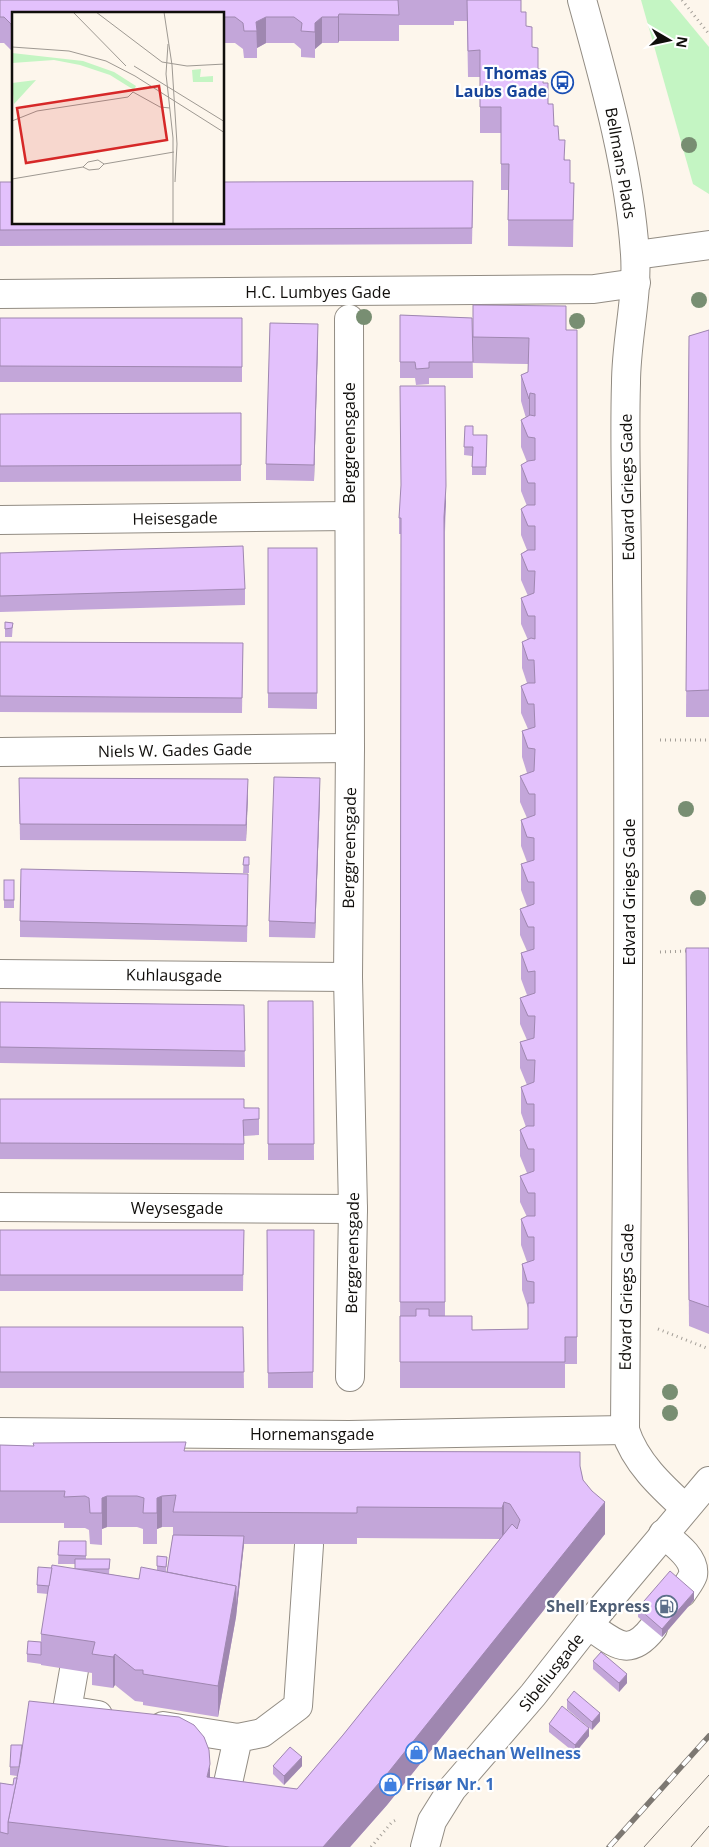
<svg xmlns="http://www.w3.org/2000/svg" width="709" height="1847" viewBox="0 0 709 1847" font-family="'Open Sans',sans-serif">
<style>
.green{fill:#c4f5c3}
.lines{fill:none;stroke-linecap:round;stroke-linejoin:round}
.minor-casing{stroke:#928c83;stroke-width:30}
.path{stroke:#a49f98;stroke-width:3;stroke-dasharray:1 4;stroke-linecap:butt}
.minor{stroke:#fff;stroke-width:28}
.tram{stroke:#7d7872;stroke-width:1}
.rail-casing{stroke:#7d7872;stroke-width:5.5}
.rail{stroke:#fff;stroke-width:4;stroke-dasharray:11;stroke-linecap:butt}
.tree{fill:#788e72}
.wall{fill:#c3a6d9}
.shaded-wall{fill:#9f87b0}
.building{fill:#e3c1fc;stroke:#9f87b0}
.labels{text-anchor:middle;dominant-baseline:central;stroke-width:4.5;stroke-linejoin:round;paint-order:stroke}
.transit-label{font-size:16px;font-weight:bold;fill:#164399;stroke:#fff;text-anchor:end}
.street-label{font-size:16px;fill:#100e0b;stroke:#fff}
.service-label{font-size:16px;font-weight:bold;fill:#4e5e75;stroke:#fff;text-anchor:end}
.shop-label{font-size:16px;font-weight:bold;fill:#366cbe;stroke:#fff;text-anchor:start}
.inset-road{fill:none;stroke:#9e9992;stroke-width:1}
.view{fill:#d62828;fill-opacity:0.15;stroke:#d62828;stroke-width:2.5}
.inset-edge{fill:none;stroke:#100e0b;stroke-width:2.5}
</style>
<rect width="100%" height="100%" fill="#fdf6ec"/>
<!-- green -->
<polygon class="green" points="641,0 670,0 709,47 709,194 693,184"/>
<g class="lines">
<defs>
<g id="minor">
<path d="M582 0C605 83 629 167 635 254 638 297 626 340 626 383 624 448 627 513 627 578 630 862 627 1146 625 1430 635 1462 661 1486 685 1508"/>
<polyline points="636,255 709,245"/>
<polyline points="0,294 594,289 636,283"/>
<polyline points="349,319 350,748 348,977 353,1209 350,1377"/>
<polyline points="0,520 349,516"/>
<polyline points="0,752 350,748"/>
<polyline points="0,974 348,977"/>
<polyline points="0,1207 353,1209"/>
<polyline points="0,1432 349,1435 625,1430"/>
<path d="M663 1534C674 1543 696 1558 693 1575 691 1581 685 1588 682 1593"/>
<path d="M588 1625C614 1642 628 1660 653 1628"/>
<polyline points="74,1670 67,1710 98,1715"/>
<polyline points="163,1726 238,1738"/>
<polyline points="222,1810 238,1738 262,1733 298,1706 309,1545"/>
<polyline points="425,1847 432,1821 452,1789 533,1695 588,1625 709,1481"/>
</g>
</defs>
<!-- minor casing -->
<use href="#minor" class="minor-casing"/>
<!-- path -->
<g class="path">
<polyline points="682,0 709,34"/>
<polyline points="660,740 709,740"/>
<polyline points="660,952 688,951"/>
<polyline points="658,1329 709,1349"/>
<polyline points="371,1847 392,1822 398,1819"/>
</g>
<!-- minor -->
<use href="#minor" class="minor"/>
<!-- tram -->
<g class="tram">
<polyline points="644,1847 709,1775"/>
<polyline points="691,1847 709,1826"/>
</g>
<defs>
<polyline id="rail" points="609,1847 709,1736"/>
</defs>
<!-- rail casing -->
<use href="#rail" class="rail-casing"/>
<!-- rail -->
<use href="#rail" class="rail"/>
</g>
<!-- trees -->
<g class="tree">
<circle cx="689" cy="145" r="8"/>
<circle cx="699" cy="300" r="8"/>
<circle cx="364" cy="317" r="8"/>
<circle cx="577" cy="321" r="8"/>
<circle cx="686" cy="809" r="8"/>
<circle cx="698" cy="898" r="8"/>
<circle cx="670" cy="1392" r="8"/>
<circle cx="670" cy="1413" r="8"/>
</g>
<!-- wall -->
<g class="wall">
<polygon points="0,0 521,0 521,12 526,26 538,69 543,83 554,126 565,160 570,183 574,183 573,247 508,246 508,190 501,190 501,133 480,133 480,77 468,77 467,21 454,21 454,25 399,25 399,41 339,41 338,43 322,43 315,49 315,58 301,57 301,49 294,43 266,43 257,48 257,58 244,58 243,49 235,43 224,43 224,14 14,14 14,58 12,58 11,50 4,43 0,43"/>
<polygon points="0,182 473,197 472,244 0,246"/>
<polygon points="473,305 566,330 577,330 577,1364 565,1364 565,1388 400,1388 401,534 399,534 399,518 446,502 445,532 445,1316 472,1330 528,1329 528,1308 522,1290 522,1264 527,1262 521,1245 521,1219 527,1217 520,1202 520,1176 527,1173 520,1156 520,1130 526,1127 521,1113 521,1087 527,1085 520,1068 520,1042 527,1040 520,1024 520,998 527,995 521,979 521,953 527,951 520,935 520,909 527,906 521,890 521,864 527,862 521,846 521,820 527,818 520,802 520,776 527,773 522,757 522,731 528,729 521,713 521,686 527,683 522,668 522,642 528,640 521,624 521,598 528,596 521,580 521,554 527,550 521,535 521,509 527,506 521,491 521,465 527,462 521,447 521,420 526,418 521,401 521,375 528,372 528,364 473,363"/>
<polygon points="400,315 472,318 473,378 429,378 429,384 416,385 415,378 400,378"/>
<rect x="0" y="318" width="242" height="64"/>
<polygon points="709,330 709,717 686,717 689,336"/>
<polygon points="318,340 314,481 266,480 266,464"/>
<polygon points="241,413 241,481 0,482 0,414"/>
<polygon points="465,426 473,435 487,435 486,475 472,475 472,456 464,455"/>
<polygon points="268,548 317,548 317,709 268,708"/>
<polygon points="0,553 245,589 245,605 0,612"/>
<polygon points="5,622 13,623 12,637 5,637"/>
<polygon points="0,642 243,643 242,713 0,712"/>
<polygon points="19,778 248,795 246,841 20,840"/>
<polygon points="320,794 315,938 269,937 269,921"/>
<polygon points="244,857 249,857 249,873 243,873"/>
<rect x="4" y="880" width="10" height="28"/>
<polygon points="248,890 247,942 20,937 20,921"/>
<polygon points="686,948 709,948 709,1334 689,1326"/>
<polygon points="268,1001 313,1001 314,1160 268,1160"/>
<polygon points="0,1002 244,1005 245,1067 0,1063"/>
<polygon points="0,1099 259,1108 259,1135 244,1136 244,1160 0,1159"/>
<polygon points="0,1230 244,1230 243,1291 0,1291"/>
<polygon points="267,1230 314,1230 313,1388 268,1388"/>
<polygon points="0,1327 243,1327 244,1388 0,1388"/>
<polygon points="0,1445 186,1451 580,1467 583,1480 605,1534 387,1805 350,1847 0,1847 0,1783 13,1785 17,1776 10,1775 10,1767 210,1777 297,1789 343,1735 500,1539 357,1538 357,1544 244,1544 236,1617 218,1717 143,1705 143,1702 135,1701 115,1685 113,1688 92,1685 92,1673 41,1665 41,1657 41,1664 27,1662 27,1654 41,1642 41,1634 48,1594 37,1593 37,1585 75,1569 75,1564 58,1564 59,1541 86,1541 86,1559 110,1559 109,1574 139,1579 157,1570 157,1556 167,1557 166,1572 167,1572 173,1535 173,1527 162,1527 157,1529 157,1544 143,1544 143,1529 137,1527 107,1527 102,1529 102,1545 90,1544 89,1530 85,1528 64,1528 64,1523 0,1523"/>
<polygon points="694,1600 662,1637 638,1617 638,1608"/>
<polygon points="593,1661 627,1683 619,1692 593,1669"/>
<polygon points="567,1700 600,1721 592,1730 567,1709"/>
<polygon points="549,1724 589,1736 575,1753 549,1732"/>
<polygon points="273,1766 302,1766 284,1785 273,1774"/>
</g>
<!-- shaded-wall -->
<g class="shaded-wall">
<polygon points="339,14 339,41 338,43 338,17"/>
<polygon points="266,17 266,43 257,48 256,22"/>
<polygon points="322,17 322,43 315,49 315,58 315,23"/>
<polygon points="318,324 318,340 314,481 314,465"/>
<polygon points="530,393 530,419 529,425 529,399"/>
<polygon points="446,486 446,502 444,532 444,517"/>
<polygon points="320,778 320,794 315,938 315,923"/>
<polygon points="248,779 248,795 246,841 246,825"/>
<polygon points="107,1496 107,1527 102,1529 102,1498"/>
<polygon points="162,1496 162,1527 157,1529 157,1498"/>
<polygon points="504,1502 504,1533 502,1539 502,1508"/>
<polygon points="605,1502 605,1534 387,1805 350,1847 323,1847"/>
<polygon points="244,1536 244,1544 236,1617 218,1717 218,1686"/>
<polygon points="694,1592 694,1600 662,1637 662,1629"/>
<polygon points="115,1654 115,1685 113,1688 113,1657"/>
<polygon points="627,1674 627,1683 619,1692 619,1683"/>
<polygon points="600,1713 600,1721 592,1730 592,1722"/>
<polygon points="589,1728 589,1736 575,1753 575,1745"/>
<polygon points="302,1757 302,1766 284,1785 284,1776"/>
<polygon points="210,1764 210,1795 207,1777"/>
</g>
<!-- building -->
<g class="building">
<polygon points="0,0 398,0 399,15 339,14 338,17 322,17 315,23 315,32 301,31 302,23 294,17 266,17 256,22 257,31 244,31 243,23 235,17 224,17 224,14 14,14 14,32 12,32 11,24 4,17 0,17"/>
<polygon points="467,0 521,0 521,12 526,12 526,26 532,27 532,47 538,48 538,69 543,69 543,83 548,83 548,104 553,104 554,126 558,126 559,140 565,140 564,160 570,160 570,183 574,183 573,220 508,220 509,164 501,164 501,107 480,107 480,50 468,51"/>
<polygon points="473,181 472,228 0,230 0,182 14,182 14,224 224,224 224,182"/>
<polygon points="473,305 566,306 566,330 577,330 577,1337 565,1337 565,1362 400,1362 400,1316 416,1316 416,1309 429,1309 429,1316 472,1316 472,1330 528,1329 528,1303 534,1303 534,1282 527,1281 522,1264 534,1260 534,1237 528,1237 521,1219 527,1216 535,1216 535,1193 528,1193 520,1176 534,1171 534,1149 528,1149 520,1130 527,1126 534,1126 534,1104 527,1104 521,1087 534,1082 535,1060 527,1060 520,1042 534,1038 535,1016 528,1016 520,998 535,993 535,971 528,972 521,953 534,949 534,927 528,927 520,909 534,904 534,882 528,882 521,864 534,860 534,838 527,837 521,820 535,815 535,794 529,794 520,776 534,771 535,749 528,748 522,731 535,727 534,704 528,704 521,686 528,683 535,683 534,660 528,660 522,642 531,638 535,639 535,616 528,616 521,598 534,593 535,571 528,571 521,554 528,550 535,550 535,526 528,526 521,509 527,505 535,505 535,483 528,483 521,465 528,461 535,460 535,438 528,437 521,420 530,415 535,416 535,394 530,393 529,399 521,375 528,372 529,338 473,337"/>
<polygon points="400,315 472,318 473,362 429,362 429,368 416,369 415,362 400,362"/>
<polygon points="0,318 242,318 242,367 0,366"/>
<polygon points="270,323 318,324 314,465 266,464"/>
<polygon points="709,330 709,690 686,691 689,336"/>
<polygon points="400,386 445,386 446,486 444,517 445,1302 400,1302 401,518 399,518 401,485"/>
<polygon points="241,413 241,465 0,466 0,414"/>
<polygon points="465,426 473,426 473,435 487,435 486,467 472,467 473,447 464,447"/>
<polygon points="243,546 245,589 0,596 0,553"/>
<rect x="268" y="548" width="49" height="145"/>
<polygon points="5,622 13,623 12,628 5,629"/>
<polygon points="0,642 243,643 242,698 0,696"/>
<polygon points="274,777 320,778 315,923 269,921"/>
<polygon points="19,778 248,779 246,825 20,824"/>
<polygon points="244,857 249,857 249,865 243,865"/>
<polygon points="21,869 248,874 247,926 20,921"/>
<rect x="4" y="880" width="10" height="20"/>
<polygon points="686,948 709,948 709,1307 689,1300"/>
<polygon points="268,1001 313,1001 314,1144 268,1144"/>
<polygon points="0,1002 244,1005 245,1051 0,1047"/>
<polygon points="0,1099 244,1099 244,1108 259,1108 259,1119 243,1120 244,1144 0,1143"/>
<polygon points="0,1230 244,1230 243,1275 0,1275"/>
<polygon points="267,1230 314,1230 313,1372 268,1373"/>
<polygon points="0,1327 243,1327 244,1372 0,1372"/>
<polygon points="186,1442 184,1451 580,1452 580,1466 583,1480 592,1491 605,1502 387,1774 323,1847 230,1847 8,1822 20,1763 29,1701 179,1717 194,1725 204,1737 209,1750 210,1764 207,1777 297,1789 343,1735 512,1524 517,1529 520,1520 510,1504 504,1502 502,1508 357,1507 357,1513 173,1512 176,1495 162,1496 157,1498 157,1513 143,1513 144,1498 137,1496 107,1496 102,1498 102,1513 90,1513 89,1498 85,1496 64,1497 65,1491 0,1491 0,1445 34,1446 33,1443"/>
<polygon points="173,1535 244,1536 236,1609 236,1586 167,1572"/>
<polygon points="59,1541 86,1541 86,1556 58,1555"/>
<polygon points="157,1556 167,1557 166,1567 157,1566"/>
<polygon points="75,1559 110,1559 109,1569 75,1569"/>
<polygon points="52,1565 139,1579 141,1567 236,1586 218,1686 143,1674 143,1670 135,1670 115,1654 113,1657 92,1654 95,1642 41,1634"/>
<polygon points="38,1567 52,1568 49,1586 37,1585"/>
<polygon points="670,1571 694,1592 662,1629 638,1608"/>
<polygon points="28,1641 41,1642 41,1655 27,1654"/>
<polygon points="601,1652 627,1674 619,1683 593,1661"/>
<polygon points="574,1691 600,1713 592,1722 567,1700"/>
<polygon points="562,1706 589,1728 575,1745 549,1724"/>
<polygon points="11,1745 22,1745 19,1767 10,1767"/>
<polygon points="290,1747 302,1757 284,1776 273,1766"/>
<polygon points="14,1778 17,1778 8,1822 8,1834 0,1832 0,1783 13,1785"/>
</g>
<!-- icons -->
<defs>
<symbol id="bus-ring" viewBox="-11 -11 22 22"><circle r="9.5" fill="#fff" stroke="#1a4fb4" stroke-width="1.5"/><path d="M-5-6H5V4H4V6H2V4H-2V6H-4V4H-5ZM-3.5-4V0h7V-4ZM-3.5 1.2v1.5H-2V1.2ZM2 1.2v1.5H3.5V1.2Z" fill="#1a4fb4"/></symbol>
<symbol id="fuel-ring" viewBox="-11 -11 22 22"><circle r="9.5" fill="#fff" stroke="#5c6f8a" stroke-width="1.5"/><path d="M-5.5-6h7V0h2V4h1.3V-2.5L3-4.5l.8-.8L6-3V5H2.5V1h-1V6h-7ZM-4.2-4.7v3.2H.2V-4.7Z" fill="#5c6f8a"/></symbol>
<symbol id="shop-ring" viewBox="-11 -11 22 22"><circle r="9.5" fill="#fff" stroke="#3f7fe0" stroke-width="1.5"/><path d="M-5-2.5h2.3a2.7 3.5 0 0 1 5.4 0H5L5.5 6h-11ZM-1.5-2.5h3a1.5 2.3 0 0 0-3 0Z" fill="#3f7fe0"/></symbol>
</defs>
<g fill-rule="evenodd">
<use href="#bus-ring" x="550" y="70" width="25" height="25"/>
<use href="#fuel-ring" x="654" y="1594" width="25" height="25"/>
<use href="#shop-ring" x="404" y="1740" width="25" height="25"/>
<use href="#shop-ring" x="378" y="1772" width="25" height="25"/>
</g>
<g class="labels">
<!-- transit labels -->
<g class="transit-label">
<text x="547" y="73">Thomas<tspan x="547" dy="18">Laubs Gade</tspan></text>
</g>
<!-- street labels -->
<g class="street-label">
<text transform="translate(621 163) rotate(80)">Bellmans Plads</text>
<text x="318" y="292">H.C. Lumbyes Gade</text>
<text transform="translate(349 443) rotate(-90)">Berggreensgade</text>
<text transform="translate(627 487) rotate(-91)">Edvard Griegs Gade</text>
<text transform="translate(175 518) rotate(-1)">Heisesgade</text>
<text transform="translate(175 750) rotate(-1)">Niels W. Gades Gade</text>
<text transform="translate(349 848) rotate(-89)">Berggreensgade</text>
<text transform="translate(629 892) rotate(-90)">Edvard Griegs Gade</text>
<text transform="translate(174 975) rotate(1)">Kuhlausgade</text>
<text x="177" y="1208">Weysesgade</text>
<text transform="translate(352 1253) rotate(-89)">Berggreensgade</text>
<text transform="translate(626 1297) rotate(-89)">Edvard Griegs Gade</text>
<text x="312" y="1434">Hornemansgade</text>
<text transform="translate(551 1672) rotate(-52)">Sibeliusgade</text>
</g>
<!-- service labels -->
<g class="service-label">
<text x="650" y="1606">Shell Express</text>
</g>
<!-- shop labels -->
<g class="shop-label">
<text x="433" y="1753">Maechan Wellness</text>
<text x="406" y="1784">Frisør Nr. 1</text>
</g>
</g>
<!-- overview -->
<g transform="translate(12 12)">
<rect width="212" height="212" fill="#fdf6ec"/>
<path d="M0 41 71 49 102 60 124 74 122 78 98 63 68 53 42 48 0 51ZM189 57 188 65 201 64V70H181L180 58ZM24 68 2 92 0 71Z" fill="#c4f5c3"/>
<path class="inset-road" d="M61 0 114 54M84 0 150 50 175 54 213 52M152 0 160 53 165 132 163 170M156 32 154 62 161 126V213M0 35 57 39 94 49 123 64 213 121M122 54 213 110M0 109 25 99 116 85 121 80 148 95 158 96M71 155 77 158 87 157 92 152M0 167 71 155 76 150 86 148 92 152 162 140"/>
<path class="view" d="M147 74 155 128 14 151 5 96Z"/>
<rect width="212" height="212" class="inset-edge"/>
</g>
<!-- north arrow -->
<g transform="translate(669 40) rotate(99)" stroke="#ffffff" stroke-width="4" paint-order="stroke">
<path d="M0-4L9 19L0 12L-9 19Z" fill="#100e0b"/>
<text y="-8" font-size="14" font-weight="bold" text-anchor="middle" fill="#100e0b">N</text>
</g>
</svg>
